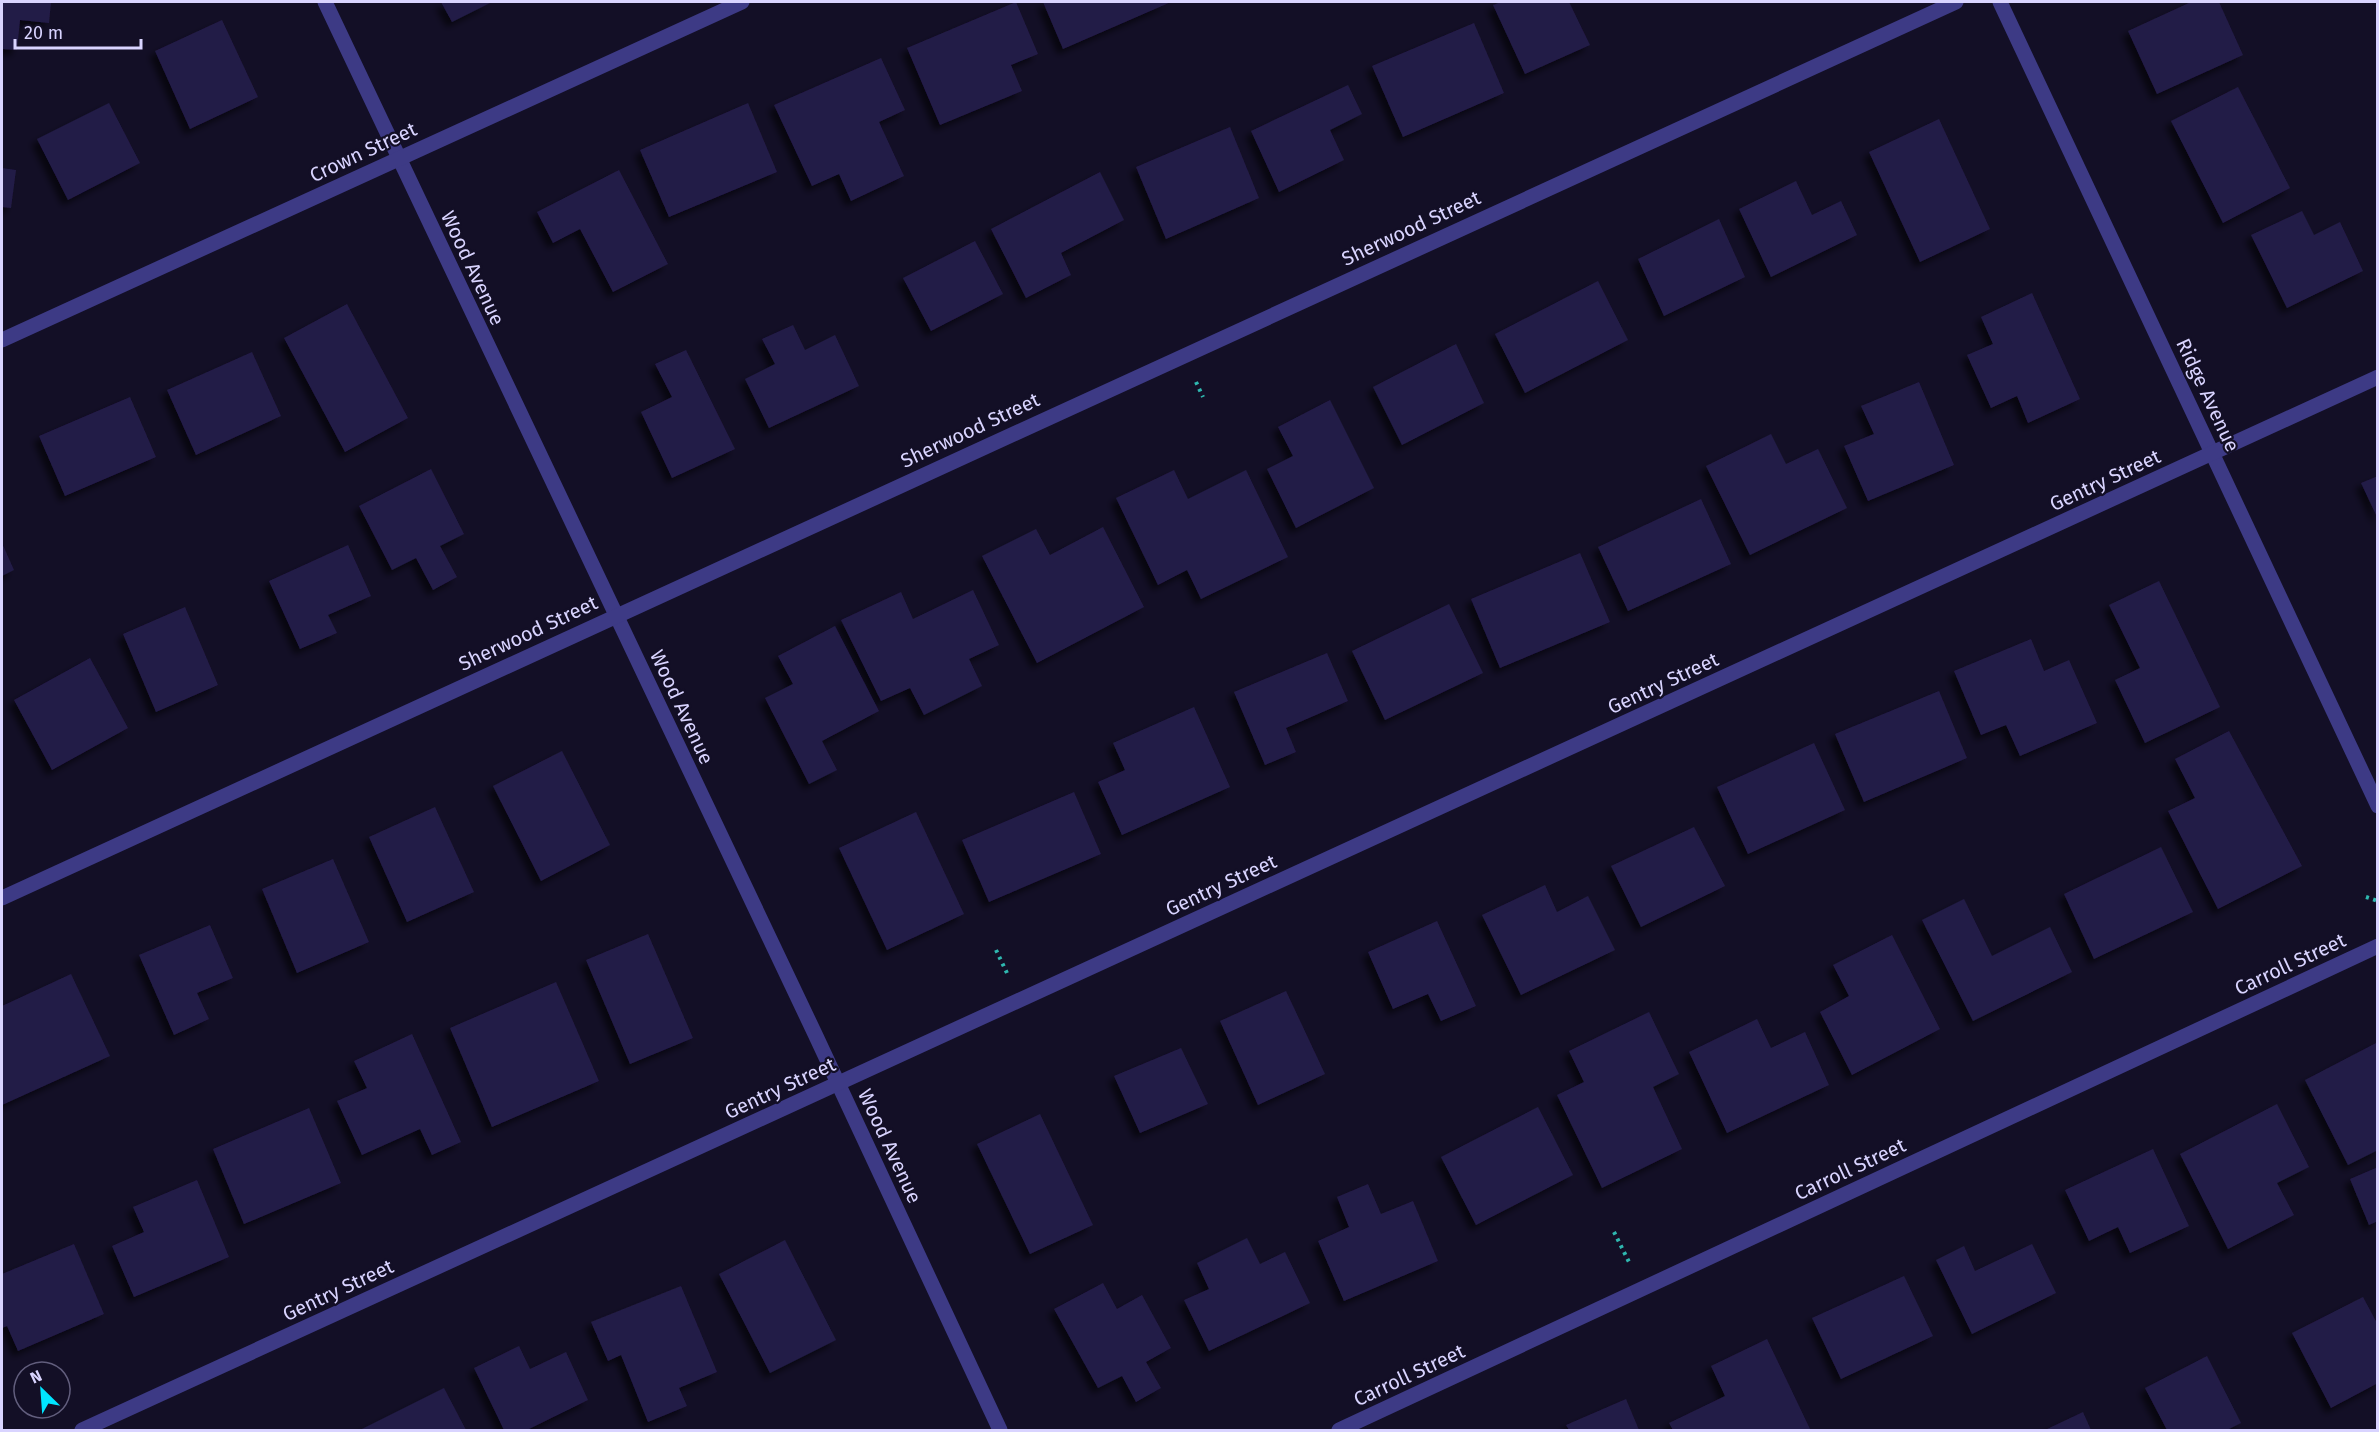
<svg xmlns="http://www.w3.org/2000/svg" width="2379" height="1432" viewBox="0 0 2379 1432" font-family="'Fira Sans',sans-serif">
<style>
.building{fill:#241b47;filter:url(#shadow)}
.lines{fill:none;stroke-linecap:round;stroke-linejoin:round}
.path{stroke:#2fb8b0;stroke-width:4;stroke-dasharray:3 4.5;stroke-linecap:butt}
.street{stroke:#3d3a85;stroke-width:15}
.labels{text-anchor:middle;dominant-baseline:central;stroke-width:4.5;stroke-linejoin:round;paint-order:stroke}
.street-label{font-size:20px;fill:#d9d4ff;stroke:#130f26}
</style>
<defs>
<filter id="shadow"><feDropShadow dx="-5.5" dy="5.5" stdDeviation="3" flood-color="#0009"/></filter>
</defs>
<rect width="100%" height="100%" fill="#130f26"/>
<!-- building -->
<g class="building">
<polygon points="2,2 51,2 49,23 20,20 17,50 2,49"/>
<polygon points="441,2 492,2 452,22"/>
<polygon points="1016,2 1038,54 1011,65 1022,91 940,125 907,48"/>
<polygon points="1043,2 1171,2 1063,49"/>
<polygon points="1501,2 1569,2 1590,45 1525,74 1493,5"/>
<polygon points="2191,2 2219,2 2243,55 2157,94 2128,31"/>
<polygon points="222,20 258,97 190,129 155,51"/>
<polygon points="1474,23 1504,93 1403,137 1372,66"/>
<polygon points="881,58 905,110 879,122 904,176 851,201 839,174 812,186 774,105"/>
<polygon points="1348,85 1362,114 1330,130 1344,160 1279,192 1251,131"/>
<polygon points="2238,87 2290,188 2223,223 2171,121"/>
<polygon points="109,103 140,163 68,200 37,139"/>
<polygon points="748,103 777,172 669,217 640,150"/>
<polygon points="1939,119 1990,229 1920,262 1869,152"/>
<polygon points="1230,127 1259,198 1166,239 1136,167"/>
<polygon points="2,168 16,170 11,208 2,207"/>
<polygon points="619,170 668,264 613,292 580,229 553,243 537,212"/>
<polygon points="1100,172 1124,220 1061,253 1071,275 1026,298 991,229"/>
<polygon points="1796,181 1812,215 1841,201 1857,235 1771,277 1739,209"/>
<polygon points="2302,211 2314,235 2340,222 2363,271 2287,308 2251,235"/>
<polygon points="1719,219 1745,277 1664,316 1638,259"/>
<polygon points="975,241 1003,294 931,331 903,278"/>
<polygon points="1598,281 1628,340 1525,393 1495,334"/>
<polygon points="2032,293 2080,399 2028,423 2017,396 1991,408 1967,355 1993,344 1981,317"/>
<polygon points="347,304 408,418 345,452 284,338"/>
<polygon points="793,325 805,350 835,335 859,386 769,428 745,379 775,364 762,339"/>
<polygon points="1456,344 1484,403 1402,445 1373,387"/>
<polygon points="686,350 735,449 672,478 641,412 672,397 655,364"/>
<polygon points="252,352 281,416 196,455 167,390"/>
<polygon points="1919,382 1954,465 1868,501 1844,446 1874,434 1861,406"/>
<polygon points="130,397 156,457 65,496 39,436"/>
<polygon points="1330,400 1374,488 1296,528 1267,469 1293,456 1278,427"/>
<polygon points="1771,434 1786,464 1818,449 1847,508 1750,555 1706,466"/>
<polygon points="431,469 464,534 440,546 457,577 433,590 416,558 392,570 359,506"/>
<polygon points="1174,470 1188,499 1246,470 1288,557 1201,599 1187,570 1158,585 1116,498"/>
<polygon points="2378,476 2378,519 2361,483"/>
<polygon points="1701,499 1731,564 1628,611 1598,547"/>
<polygon points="1103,527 1144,607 1037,663 982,556 1036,529 1050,555"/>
<polygon points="2,543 14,570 2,576"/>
<polygon points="348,545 371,596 328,615 337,633 300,649 269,581"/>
<polygon points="1580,553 1610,622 1500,668 1471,599"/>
<polygon points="2159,581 2220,707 2145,743 2115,680 2140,668 2109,605"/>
<polygon points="973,590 999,645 969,659 982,686 924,715 910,688 881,701 841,620 901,592 913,619"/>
<polygon points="1449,604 1483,673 1385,720 1352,651"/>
<polygon points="185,607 218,685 156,712 123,634"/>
<polygon points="835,626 879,711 822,741 837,770 809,784 765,698 793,684 778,656"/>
<polygon points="2031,639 2044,671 2069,660 2097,723 2020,756 2006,725 1981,735 1954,671"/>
<polygon points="1327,653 1348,701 1286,728 1296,752 1265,765 1234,692"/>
<polygon points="90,658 128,728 52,770 14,700"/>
<polygon points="1939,691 1967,758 1864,802 1835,734"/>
<polygon points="1194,707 1230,787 1122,835 1098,782 1125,770 1113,743"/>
<polygon points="2229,731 2302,866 2218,909 2168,811 2195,798 2175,759"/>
<polygon points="1814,743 1845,810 1748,854 1717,787"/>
<polygon points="562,751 610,845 541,881 493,786"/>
<polygon points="1074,792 1101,854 989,902 962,840"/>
<polygon points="435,807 474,892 407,922 369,837"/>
<polygon points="916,812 964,914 887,950 839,848"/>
<polygon points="1694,827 1725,886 1641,927 1611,866"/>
<polygon points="2161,847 2193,912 2094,959 2064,894"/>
<polygon points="333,859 369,942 297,973 262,889"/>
<polygon points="1545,885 1557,912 1588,896 1615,950 1521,995 1482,915"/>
<polygon points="1964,899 1992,956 2050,927 2072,972 1973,1021 1922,920"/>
<polygon points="1437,921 1476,1006 1441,1021 1428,994 1393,1009 1368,952"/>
<polygon points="210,925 233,978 197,993 209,1019 174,1035 139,955"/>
<polygon points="648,934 693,1038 630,1064 586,960"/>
<polygon points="1892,935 1940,1029 1852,1075 1820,1012 1849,996 1833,965"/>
<polygon points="71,974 110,1056 2,1105 2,1006"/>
<polygon points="556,982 599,1081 492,1127 450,1028"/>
<polygon points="1286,991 1325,1074 1258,1105 1220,1021"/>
<polygon points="1649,1012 1679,1074 1653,1087 1682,1149 1602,1188 1557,1095 1584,1082 1569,1051"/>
<polygon points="1757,1019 1771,1048 1805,1032 1829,1085 1727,1133 1689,1052"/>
<polygon points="412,1034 461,1142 432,1155 420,1129 362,1155 337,1101 367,1088 354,1061"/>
<polygon points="2378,1042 2378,1150 2348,1165 2305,1080"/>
<polygon points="1181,1048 1208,1104 1140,1133 1114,1076"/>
<polygon points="2277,1104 2309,1167 2277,1183 2294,1215 2228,1249 2180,1154"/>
<polygon points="1538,1107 1573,1175 1476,1225 1441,1157"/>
<polygon points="309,1108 341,1183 244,1224 213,1149"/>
<polygon points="1040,1114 1093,1225 1030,1254 977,1144"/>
<polygon points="2153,1149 2189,1226 2130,1253 2118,1227 2089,1241 2065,1190"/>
<polygon points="2378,1167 2378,1221 2369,1225 2350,1179"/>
<polygon points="197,1180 229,1257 134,1297 112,1246 144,1232 133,1207"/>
<polygon points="1368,1184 1381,1214 1413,1201 1438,1261 1344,1301 1318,1241 1349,1227 1337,1197"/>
<polygon points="1247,1238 1260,1264 1285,1252 1310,1303 1209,1351 1184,1300 1209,1289 1197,1263"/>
<polygon points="785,1240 836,1340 770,1373 719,1274"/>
<polygon points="74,1244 104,1314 18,1351 7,1326 2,1328 2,1274"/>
<polygon points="2032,1244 2056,1293 1972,1334 1936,1260 1964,1246 1975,1271"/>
<polygon points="1904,1276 1933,1336 1841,1379 1812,1318"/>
<polygon points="1103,1283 1117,1309 1142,1295 1171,1348 1146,1362 1161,1388 1136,1402 1122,1376 1098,1388 1054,1309"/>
<polygon points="681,1286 717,1372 679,1388 687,1406 648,1422 621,1355 608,1361 591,1322"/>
<polygon points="2363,1297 2378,1325 2378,1383 2331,1408 2292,1333"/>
<polygon points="1767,1339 1810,1429 1673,1430 1669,1423 1725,1396 1711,1366"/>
<polygon points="519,1346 530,1369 566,1352 588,1400 527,1430 504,1430 474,1368"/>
<polygon points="2207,1356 2241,1423 2227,1430 2167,1430 2145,1388"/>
<polygon points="444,1388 466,1430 360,1430"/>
<polygon points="1626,1399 1639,1430 1569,1430 1566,1425"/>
<polygon points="2083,1412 2091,1430 2045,1430"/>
</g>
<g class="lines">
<!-- path -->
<g class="path">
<polyline points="1196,382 1203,397"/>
<polyline points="2366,897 2378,901"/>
<polyline points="996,950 1007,973"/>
<polyline points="1614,1232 1630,1264"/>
</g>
<!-- street -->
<g class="street">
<polyline points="325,2 815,1034 1000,1430"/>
<polyline points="2000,2 2378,806"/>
<polyline points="2,340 742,2"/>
<polyline points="2,898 1956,2"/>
<polyline points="82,1430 2378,377"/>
<polyline points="1339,1430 2378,946"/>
</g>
</g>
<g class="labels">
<!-- street labels -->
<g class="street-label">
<text transform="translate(363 152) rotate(-25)">Crown Street</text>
<text transform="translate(1411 228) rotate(-25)">Sherwood Street</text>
<text transform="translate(473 268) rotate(65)">Wood Avenue</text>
<text transform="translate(2208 395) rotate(65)">Ridge Avenue</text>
<text transform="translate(970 430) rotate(-25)">Sherwood Street</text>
<text transform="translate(2105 480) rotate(-25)">Gentry Street</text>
<text transform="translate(528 633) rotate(-25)">Sherwood Street</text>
<text transform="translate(1663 683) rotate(-25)">Gentry Street</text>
<text transform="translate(682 707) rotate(65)">Wood Avenue</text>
<text transform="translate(1221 885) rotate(-25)">Gentry Street</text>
<text transform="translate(2290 964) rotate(-25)">Carroll Street</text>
<text transform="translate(780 1088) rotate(-25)">Gentry Street</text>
<text transform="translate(890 1146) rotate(65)">Wood Avenue</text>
<text transform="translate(1850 1169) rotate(-25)">Carroll Street</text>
<text transform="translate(338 1290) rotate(-25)">Gentry Street</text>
<text transform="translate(1409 1375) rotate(-25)">Carroll Street</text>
</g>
</g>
<!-- border -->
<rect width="2379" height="1432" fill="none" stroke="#d9d4ff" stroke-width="6"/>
<!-- north arrow -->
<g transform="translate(42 1390) rotate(335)"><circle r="28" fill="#130f26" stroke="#625e7d" stroke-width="1.5"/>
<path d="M0-4.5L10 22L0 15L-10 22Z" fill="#00e5ff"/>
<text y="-9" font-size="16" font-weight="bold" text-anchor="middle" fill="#d9d4ff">N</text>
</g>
<!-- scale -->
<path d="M15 39v9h126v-9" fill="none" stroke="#d9d4ff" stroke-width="3"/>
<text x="24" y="39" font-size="18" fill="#d9d4ff" stroke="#130f26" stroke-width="4.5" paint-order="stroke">20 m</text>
</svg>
